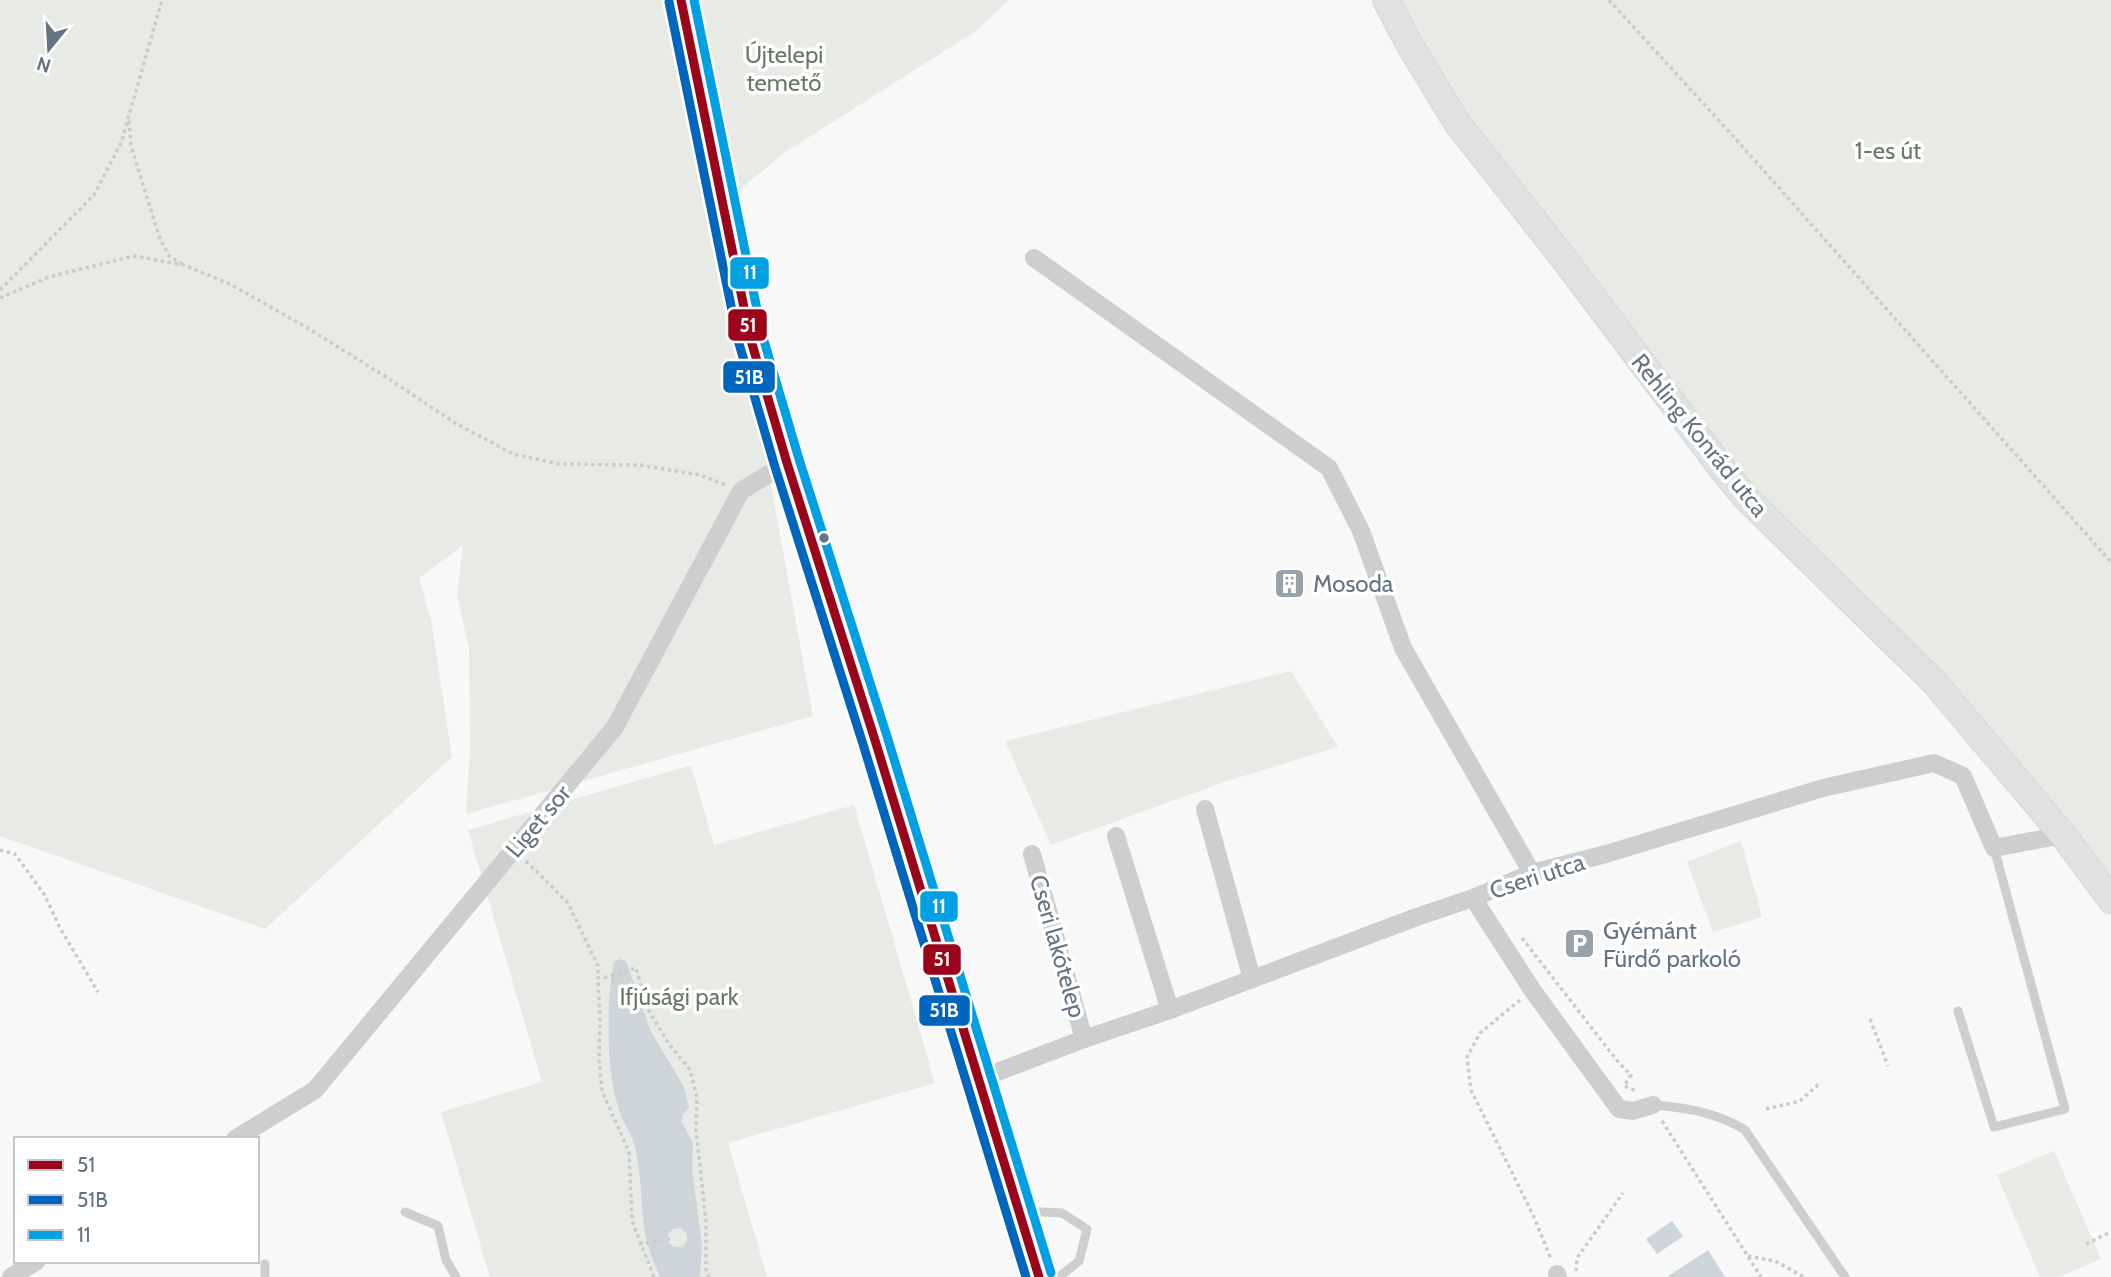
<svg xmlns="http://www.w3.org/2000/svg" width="2111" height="1277" viewBox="0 0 2111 1277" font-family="Cabin,sans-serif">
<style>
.green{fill:#e7eae5}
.water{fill:#cdd5d8;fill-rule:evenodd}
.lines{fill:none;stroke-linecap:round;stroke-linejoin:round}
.secondary-casing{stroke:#d5d6d7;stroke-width:28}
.path{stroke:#cacbcc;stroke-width:3.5;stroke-dasharray:3.5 3.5;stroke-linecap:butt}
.lane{stroke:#cdcecf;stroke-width:9}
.street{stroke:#cdcecf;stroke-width:18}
.secondary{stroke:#e0e1e2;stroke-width:26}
.bus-1-casing{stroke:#fff;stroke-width:14}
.bus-2-casing{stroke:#fff;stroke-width:14}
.bus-3-casing{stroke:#fff;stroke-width:14}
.bus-1{stroke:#9a051c;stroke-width:9}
.bus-2{stroke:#0065bd;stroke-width:9}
.bus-3{stroke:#01a0e3;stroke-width:9}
.bus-dot{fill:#647482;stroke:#fff;stroke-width:2.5}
.labels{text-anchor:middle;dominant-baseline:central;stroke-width:7;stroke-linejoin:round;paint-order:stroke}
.park-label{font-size:24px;fill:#677a63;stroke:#fff}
.street-label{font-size:24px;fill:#647482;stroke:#fff}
.poi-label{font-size:24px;fill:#647482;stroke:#fff;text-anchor:start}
.line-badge{stroke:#fff;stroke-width:2.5}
.badge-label{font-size:19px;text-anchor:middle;font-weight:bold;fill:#fff}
</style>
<rect width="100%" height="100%" fill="#f8f8f8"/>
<!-- green -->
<g class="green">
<polygon points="0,0 1009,0 976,31 784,153 743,187 734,264 767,463 813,716 466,814 470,751 469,648 457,595 463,545 419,578 431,619 452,757 265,929 0,836"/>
<polygon points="1386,0 2111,0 2111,900 1822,574 1561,255"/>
<polygon points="1291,671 1338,747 1227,781 1051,845 1005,741"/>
<polygon points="691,765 714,845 854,805 935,1083 728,1143 767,1277 490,1277 441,1112 542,1082 468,830"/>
<polygon points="1741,841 1762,917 1713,932 1687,862"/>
<polygon points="2054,1151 2101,1259 2058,1277 2040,1277 1997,1175"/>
</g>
<!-- water -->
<g class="water">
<path d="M620 959 626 961 650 1030 684 1087 689 1107 683 1115 682 1122 693 1143 692 1170 702 1244 700 1277H660C653 1260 646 1244 644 1226 641 1201 641 1176 636 1151 633 1135 622 1122 618 1107 606 1067 606 1002 614 962ZM681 1228 687 1234V1241L682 1247H674L668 1242V1234L673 1229Z"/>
<polygon points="1672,1221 1683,1236 1657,1254 1646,1239"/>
<polygon points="1708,1250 1725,1277 1667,1277"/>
</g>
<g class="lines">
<defs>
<g id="secondary">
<polyline points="681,0 750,337 787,463 874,737 1039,1277"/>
<polyline points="1386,0 1409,44 1457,123 1561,255 1723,470 1746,498 1934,682 2063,835 2111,900"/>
</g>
</defs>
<!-- secondary casing -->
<use href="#secondary" class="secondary-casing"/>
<!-- path -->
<g class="path">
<polyline points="1609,0 1733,136 2111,562"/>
<polyline points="129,121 131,146 160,239 169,256 182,264"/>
<polyline points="0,290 94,195 121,143 162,0"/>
<polyline points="0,298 49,277 134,256 184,265 230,284 304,326 383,375 455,423 513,454 560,464 640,465 700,475 726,485"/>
<polyline points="0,850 15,854 44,894 60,928 98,992"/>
<polyline points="526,861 568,903 598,966 598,978"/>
<polyline points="1522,938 1619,1063 1631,1075 1624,1086 1637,1091"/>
<polyline points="1520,1000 1480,1033 1467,1057 1471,1090 1534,1217 1551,1259"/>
<polyline points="1870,1019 1888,1066"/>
<polyline points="1766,1109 1800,1101 1821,1082"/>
<polyline points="1662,1121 1761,1277"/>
<polyline points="639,1244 671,1239"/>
<polyline points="2086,1244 2111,1232"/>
<polyline points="1748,1256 1775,1261 1804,1277"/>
<polyline points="1576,1271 1577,1258 1623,1193"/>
<polyline points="654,1277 632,1221 629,1152 602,1091 599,1059 600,1021 598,978 608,977 636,968 647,1008 669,1044 690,1070 697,1097 696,1130 706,1222 706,1269 709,1277"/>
</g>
<!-- lane -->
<g class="lane">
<polyline points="1958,1011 1994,1127 2065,1109 1994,848"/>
<path d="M1653 1105C1684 1107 1718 1113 1745 1130L1845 1277"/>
<polyline points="1023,1211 1062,1213 1087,1229 1079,1261 1059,1277"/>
<polyline points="405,1212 438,1226 446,1260 456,1277"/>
<polyline points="265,1264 265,1277"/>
</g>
<!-- street -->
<g class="street">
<polyline points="1034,258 1329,468 1361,531 1403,648 1532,873"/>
<polyline points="1205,809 1252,979"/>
<polyline points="1116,836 1170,1010"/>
<polyline points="1032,854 1084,1039"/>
<polyline points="1473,898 1533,991 1619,1109 1633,1111 1653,1105"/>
<polyline points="979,1079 1084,1039 1170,1010 1414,918 1473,898 1532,873 1606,854 1823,788 1934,763 1963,776 1994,848 2063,835"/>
<polyline points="235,1139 315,1090 615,727 741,491 787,463"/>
<polyline points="1557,1274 1558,1277"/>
<polyline points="11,1277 37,1261"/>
</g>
<!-- secondary -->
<use href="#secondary" class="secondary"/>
<defs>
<polyline id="bus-1" points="681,0 750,337 787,463 874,737 1039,1277"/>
<polyline id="bus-2" points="669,2 738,340 775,467 862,741 1026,1277"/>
<polyline id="bus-3" points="694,0 762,334 799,459 886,733 1051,1273"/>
</defs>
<!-- bus-1 casing -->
<use href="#bus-1" class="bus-1-casing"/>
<!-- bus-2 casing -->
<use href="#bus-2" class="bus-2-casing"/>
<!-- bus-3 casing -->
<use href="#bus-3" class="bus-3-casing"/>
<!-- bus-1 -->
<use href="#bus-1" class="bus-1"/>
<!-- bus-2 -->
<use href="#bus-2" class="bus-2"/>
<!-- bus-3 -->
<use href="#bus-3" class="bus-3"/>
</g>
<!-- icons -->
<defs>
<symbol id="building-square" viewBox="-11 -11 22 22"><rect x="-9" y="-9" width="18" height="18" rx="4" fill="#98a2ab" stroke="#fff"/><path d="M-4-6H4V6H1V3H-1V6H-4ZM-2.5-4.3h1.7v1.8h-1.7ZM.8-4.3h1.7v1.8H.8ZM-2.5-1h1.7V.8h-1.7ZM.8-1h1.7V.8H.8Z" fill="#fff"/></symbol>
<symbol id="parking-square" viewBox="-11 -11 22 22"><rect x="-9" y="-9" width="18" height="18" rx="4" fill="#98a2ab" stroke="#fff"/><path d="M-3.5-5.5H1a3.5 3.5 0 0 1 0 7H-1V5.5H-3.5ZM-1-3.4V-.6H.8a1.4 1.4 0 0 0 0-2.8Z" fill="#fff"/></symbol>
</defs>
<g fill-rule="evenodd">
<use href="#building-square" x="1272" y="566" width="35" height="35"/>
<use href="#parking-square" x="1562" y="926" width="35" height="35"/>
</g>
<!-- markers -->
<circle class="bus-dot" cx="824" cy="538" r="6"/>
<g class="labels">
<!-- park labels -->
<g class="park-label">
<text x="784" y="54">Újtelepi<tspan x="784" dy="28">temető</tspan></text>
<text x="1888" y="150">1-es út</text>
<text x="679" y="996">Ifjúsági park</text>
</g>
<!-- street labels -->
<g class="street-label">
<text transform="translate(1700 435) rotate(51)">Rehling Konrád utca</text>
<text transform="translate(538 821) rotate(-50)">Liget sor</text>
<text transform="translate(1537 876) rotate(-18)">Cseri utca</text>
<text transform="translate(1058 946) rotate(74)">Cseri lakótelep</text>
</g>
<!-- poi labels -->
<g class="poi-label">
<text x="1313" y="583">Mosoda</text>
<text x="1603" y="930">Gyémánt<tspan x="1603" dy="28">Fürdő parkoló</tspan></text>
</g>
</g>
<g class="line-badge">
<rect x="729" y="256" width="41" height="34" rx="7" fill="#01a0e3"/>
<rect x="727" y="308" width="41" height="34" rx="7" fill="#9a051c"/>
<rect x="722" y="360" width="54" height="34" rx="7" fill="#0065bd"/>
<rect x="919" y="890" width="40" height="33" rx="7" fill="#01a0e3"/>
<rect x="922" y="943" width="40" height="33" rx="7" fill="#9a051c"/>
<rect x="918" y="994" width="53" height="33" rx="7" fill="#0065bd"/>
</g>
<g class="badge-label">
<text x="750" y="279">11</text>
<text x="748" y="332">51</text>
<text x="749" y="384">51B</text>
<text x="939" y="913">11</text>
<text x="942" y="966">51</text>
<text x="944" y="1017">51B</text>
</g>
<!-- legend -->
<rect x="14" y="1137" width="245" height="126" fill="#ffffff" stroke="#c1c7cd" stroke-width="2"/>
<rect x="28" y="1160" width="35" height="10" fill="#9a051c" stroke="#c1c7cd" stroke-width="2"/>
<text x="77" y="1172" font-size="21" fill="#647482">51</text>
<rect x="28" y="1195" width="35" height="10" fill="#0065bd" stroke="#c1c7cd" stroke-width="2"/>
<text x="77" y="1207" font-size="21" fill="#647482">51B</text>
<rect x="28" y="1230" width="35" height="10" fill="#01a0e3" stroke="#c1c7cd" stroke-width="2"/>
<text x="77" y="1242" font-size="21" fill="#647482">11</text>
<!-- north arrow -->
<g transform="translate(49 49) rotate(198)" stroke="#ffffff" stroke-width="5" paint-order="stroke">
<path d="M0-5L12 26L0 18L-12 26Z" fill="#647482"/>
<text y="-10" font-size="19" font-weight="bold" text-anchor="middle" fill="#647482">N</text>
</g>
</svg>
